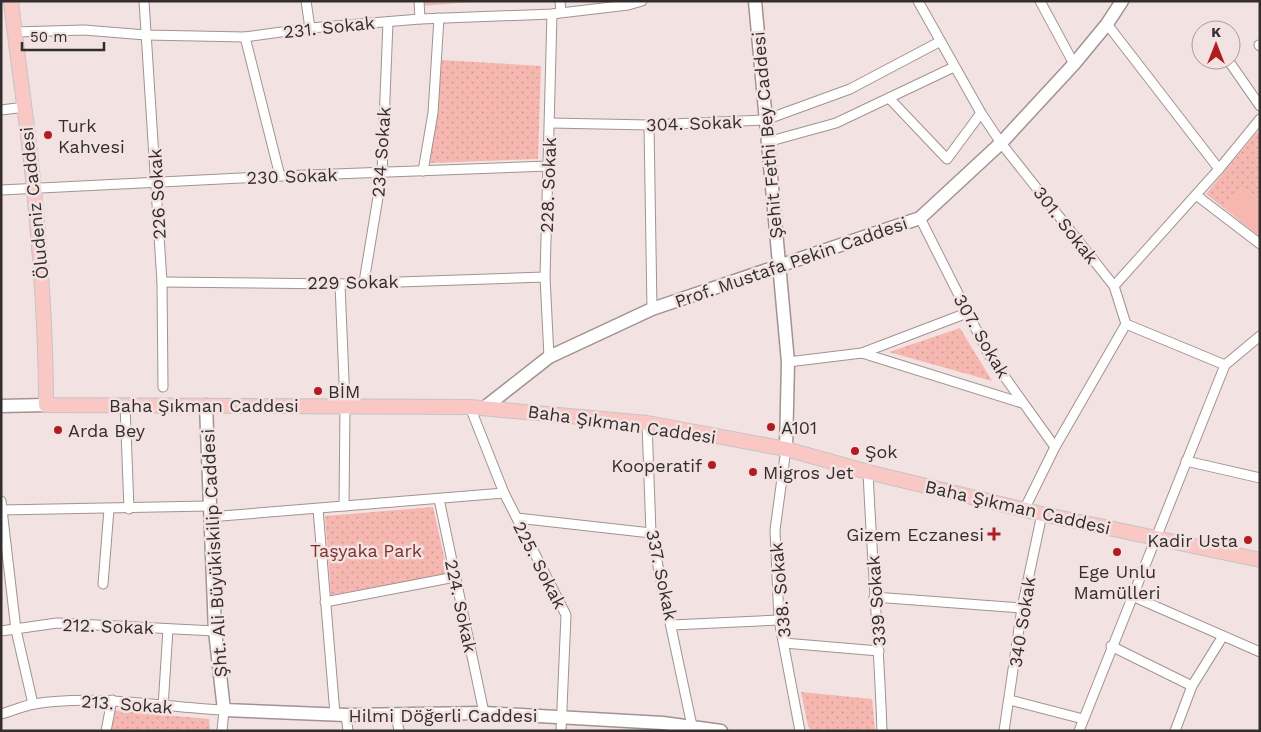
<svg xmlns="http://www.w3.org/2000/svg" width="1261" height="732" viewBox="0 0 1261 732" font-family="'Work Sans',sans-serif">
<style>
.green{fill:url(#green-dots)}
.pitch{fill:#f6b7b0}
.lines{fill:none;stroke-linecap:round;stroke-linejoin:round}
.street-casing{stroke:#a19392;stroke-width:11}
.secondary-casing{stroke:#a19392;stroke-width:15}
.primary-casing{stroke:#c6c4c4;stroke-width:16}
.street{stroke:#fff;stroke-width:9}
.secondary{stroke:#fff;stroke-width:12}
.primary{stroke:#f9c8c4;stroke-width:14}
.poi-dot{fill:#af1d22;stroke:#f2e3e2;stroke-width:2}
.labels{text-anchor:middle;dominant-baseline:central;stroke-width:5;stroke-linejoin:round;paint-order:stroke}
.street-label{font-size:18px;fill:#332e2d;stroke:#f2e3e2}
.poi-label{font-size:18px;fill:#332e2d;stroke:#f2e3e2;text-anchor:start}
.park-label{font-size:18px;fill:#7e312d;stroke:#f2e3e2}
</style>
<defs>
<pattern id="green-dots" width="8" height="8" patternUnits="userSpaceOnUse" patternTransform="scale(1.25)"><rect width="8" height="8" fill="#f6b7b0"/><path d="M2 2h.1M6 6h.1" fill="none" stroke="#d39e98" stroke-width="1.8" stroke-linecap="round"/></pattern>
</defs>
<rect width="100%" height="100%" fill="#f2e3e2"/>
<!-- green -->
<g class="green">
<polygon points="442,60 541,66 538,159 430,163"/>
<polygon points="1257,132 1260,134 1260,200 1243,187 1225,209 1206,194"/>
<polygon points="960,328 992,381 889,352"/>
<polygon points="433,507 448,574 331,595 325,516"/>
<polygon points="801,692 872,699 875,731 811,731 808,726"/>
<polygon points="111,710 209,719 210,731 108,731"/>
</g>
<!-- pitch -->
<g class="pitch">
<polygon points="421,1 484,1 421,6"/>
<polygon points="1243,187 1260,200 1260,237 1225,209"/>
</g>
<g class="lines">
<defs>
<g id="street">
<polyline points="144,1 162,282 163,387"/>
<polyline points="306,1 310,28"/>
<polyline points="419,1 420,19"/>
<polyline points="560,1 561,12"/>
<polyline points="918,1 981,113 1001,143 1114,286 1126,324 1225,365"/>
<polyline points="1040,1 1074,64"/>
<polyline points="1107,24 1219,169"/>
<polyline points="15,32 84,30 146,35 245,37 310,28 420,19 552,14 628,5 642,1"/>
<polyline points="245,37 280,176"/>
<polyline points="1259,45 1260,46"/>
<polyline points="1228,60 1260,106"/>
<polyline points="889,98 947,159 981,113"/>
<polyline points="1,110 25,107"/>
<polyline points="551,123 649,125 765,120 850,89 939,42"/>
<polyline points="649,125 652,309"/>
<polyline points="767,142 836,123 954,67"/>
<polyline points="423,171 433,113 439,18"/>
<polyline points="1,190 280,176 549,166"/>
<polyline points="1196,195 1260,244"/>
<polyline points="920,218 989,355 1055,447"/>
<polyline points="162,282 340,284 545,277"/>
<polyline points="364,282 382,173 388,22"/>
<polyline points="340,284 345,405 344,506"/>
<polyline points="1114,286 1219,169 1260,119"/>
<polyline points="862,353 1022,403"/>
<polyline points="549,357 545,277 552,14"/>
<polyline points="788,362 862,353 967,313"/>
<polyline points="125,405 129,509"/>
<polyline points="470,407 504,493 566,615 561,731"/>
<polyline points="647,423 651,533 692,726"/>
<polyline points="786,449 775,530 779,620 800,731"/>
<polyline points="1186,461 1260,478"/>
<path d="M868 472C872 558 879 644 882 731"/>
<polyline points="439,499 484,713"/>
<polyline points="1,501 16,630 33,704"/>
<polyline points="318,509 335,714"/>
<polyline points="1,510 209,506"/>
<polyline points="1024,510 1055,447 1126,324"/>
<polyline points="209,517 504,493"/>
<polyline points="517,518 651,533"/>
<polyline points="103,584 109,509"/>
<polyline points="1132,596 1260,652"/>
<polyline points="874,597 1022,608"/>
<polyline points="325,602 455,577"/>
<polyline points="672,625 779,620"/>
<polyline points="1,631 57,623 215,631"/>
<polyline points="784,643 879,651"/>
<polyline points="1111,646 1192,686"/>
<polyline points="1010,700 1083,719"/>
<polyline points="163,707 168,629"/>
<path d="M1 714C12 711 23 706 34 704 97 694 161 707 224 710L222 731"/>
<polyline points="396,714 399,731"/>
<polyline points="346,715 348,731"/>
<polyline points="106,731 112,700"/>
<polyline points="1004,731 1022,608 1042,514"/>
<polyline points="1079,731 1225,365 1260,336"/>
<polyline points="1175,731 1192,686 1223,636"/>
</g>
<g id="secondary">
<polyline points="755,1 788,362 786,449"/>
<polyline points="206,405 215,631 224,710 346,715 484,713 663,723 721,731"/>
<polyline points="1,406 46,405"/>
<polyline points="484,408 549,357 652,309 920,218 1001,143 1074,64 1107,24 1122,1"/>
</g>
<path id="primary" d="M11 1C18 64 28 127 34 190 41 262 46 333 46 405L470 407 647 423 786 449 868 472 1042 514 1260 560"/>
</defs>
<!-- street casing -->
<use href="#street" class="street-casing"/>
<!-- secondary casing -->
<use href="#secondary" class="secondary-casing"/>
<!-- primary casing -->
<use href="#primary" class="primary-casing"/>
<!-- street -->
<use href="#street" class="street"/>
<!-- secondary -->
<use href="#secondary" class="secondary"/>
<!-- primary -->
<use href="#primary" class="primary"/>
</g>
<!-- markers -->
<g class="poi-dot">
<circle cx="48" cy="135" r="5"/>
<circle cx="318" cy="391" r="5"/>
<circle cx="771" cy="427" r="5"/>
<circle cx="58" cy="430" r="5"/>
<circle cx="855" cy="451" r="5"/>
<circle cx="712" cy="465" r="5"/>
<circle cx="753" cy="472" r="5"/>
<path d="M991.5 526.5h5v5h5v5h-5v5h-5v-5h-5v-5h5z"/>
<circle cx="1248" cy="540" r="5"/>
<circle cx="1117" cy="552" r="5"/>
</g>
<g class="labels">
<!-- street labels -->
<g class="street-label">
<text transform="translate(329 27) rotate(-6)">231. Sokak</text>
<text transform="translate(694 123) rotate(-2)">304. Sokak</text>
<text transform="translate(767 135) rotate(-95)">Şehit Fethi Bey Caddesi</text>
<text transform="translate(381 152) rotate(-86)">234 Sokak</text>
<text transform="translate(292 176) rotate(-2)">230 Sokak</text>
<text transform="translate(548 185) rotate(-88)">228. Sokak</text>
<text transform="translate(157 194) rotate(-93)">226 Sokak</text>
<text transform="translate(34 203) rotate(-96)">Öludeniz Caddesi</text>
<text transform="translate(1066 225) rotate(52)">301. Sokak</text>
<text transform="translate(791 262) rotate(-19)">Prof. Mustafa Pekin Caddesi</text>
<text transform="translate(353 282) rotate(-1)">229 Sokak</text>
<text transform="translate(982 336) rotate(60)">307. Sokak</text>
<text x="204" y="405">Baha Şıkman Caddesi</text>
<text transform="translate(622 424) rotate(8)">Baha Şıkman Caddesi</text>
<text transform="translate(1018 507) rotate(13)">Baha Şıkman Caddesi</text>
<text transform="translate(214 553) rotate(-93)">Şht. Ali Büyükiskilip Caddesi</text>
<text transform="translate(540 565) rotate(63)">225. Sokak</text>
<text transform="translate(662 575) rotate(78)">337. Sokak</text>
<text transform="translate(780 590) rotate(-95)">338. Sokak</text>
<text transform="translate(876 601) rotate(-94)">339 Sokak</text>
<text transform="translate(461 606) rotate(78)">224. Sokak</text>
<text transform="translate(1022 622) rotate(-81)">340 Sokak</text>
<text transform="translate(108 626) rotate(2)">212. Sokak</text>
<text transform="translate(127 704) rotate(4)">213. Sokak</text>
<text x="443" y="715">Hilmi Döğerli Caddesi</text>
</g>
<!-- poi labels -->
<g class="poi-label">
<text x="58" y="125">Turk<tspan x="58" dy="21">Kahvesi</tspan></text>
<text x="328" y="391">BİM</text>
<text x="781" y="427">A101</text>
<text x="68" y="430">Arda Bey</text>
<text x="865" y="451">Şok</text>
<text x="702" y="465" text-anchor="end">Kooperatif</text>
<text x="763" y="472">Migros Jet</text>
<text x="984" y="534" text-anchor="end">Gizem Eczanesi</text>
<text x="1238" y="540" text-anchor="end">Kadir Usta</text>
<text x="1117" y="571" text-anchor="middle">Ege Unlu<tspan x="1117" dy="21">Mamülleri</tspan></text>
</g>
<!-- park labels -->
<g class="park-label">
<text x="366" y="550">Taşyaka Park</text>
</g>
</g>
<!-- border -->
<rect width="1261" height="732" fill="none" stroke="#332e2d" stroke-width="5"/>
<!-- north arrow -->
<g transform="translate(1216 45)"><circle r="24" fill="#f2e3e2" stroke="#a69b9a"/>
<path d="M0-4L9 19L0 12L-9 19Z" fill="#af1d22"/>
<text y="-8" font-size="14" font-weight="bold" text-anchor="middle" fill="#332e2d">K</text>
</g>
<!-- scale -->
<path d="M22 42v8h82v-8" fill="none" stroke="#332e2d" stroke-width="2.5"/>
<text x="30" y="42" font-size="15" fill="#332e2d" stroke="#f2e3e2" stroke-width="4" paint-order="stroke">50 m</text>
</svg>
